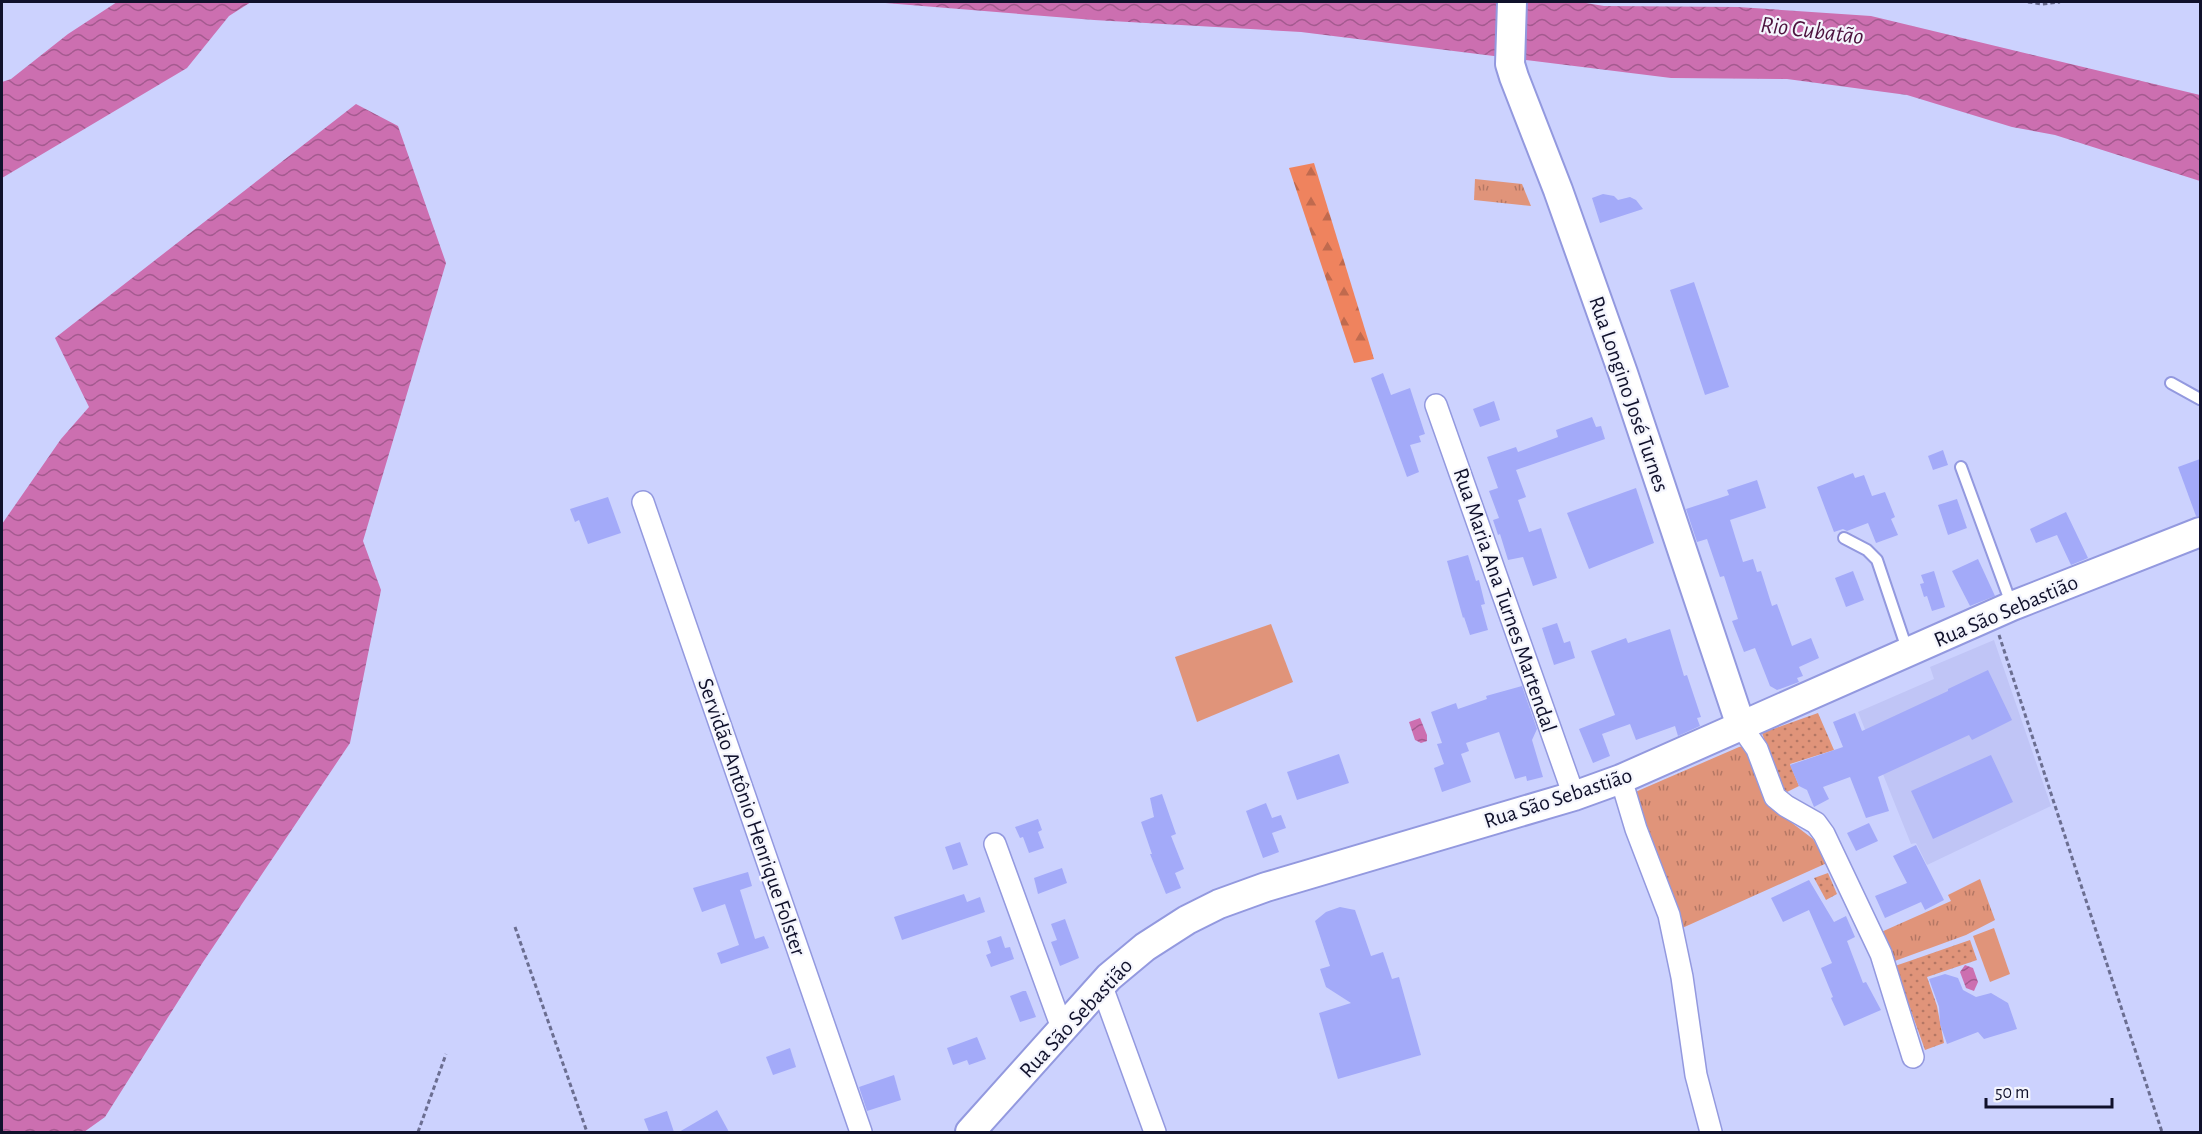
<svg xmlns="http://www.w3.org/2000/svg" width="2202" height="1134" viewBox="0 0 2202 1134" font-family="'Alegreya Sans',sans-serif">
<style>
.built{fill:#c0c5f6}
.grass{fill:url(#grass-tufts)}
.forest{fill:url(#forest-firs)}
.garden{fill:url(#garden-dots)}
.pitch{fill:#e0947a}
.water{fill:url(#water-waves)}
.building{fill:#a3aaf9}
.lines{fill:none;stroke-linecap:round;stroke-linejoin:round}
.lane-casing{stroke:#9399df;stroke-width:14}
.street-casing{stroke:#9399df;stroke-width:24}
.secondary-casing{stroke:#9399df;stroke-width:32}
.path{stroke:#6b6e91;stroke-width:3;stroke-dasharray:4.5 3;stroke-linecap:butt}
.lane{stroke:#fff;stroke-width:10}
.street{stroke:#fff;stroke-width:21}
.secondary{stroke:#fff;stroke-width:28}
.labels{text-anchor:middle;dominant-baseline:central;stroke-width:4.5;stroke-linejoin:round;paint-order:stroke}
.street-label{font-size:22px;fill:#10112b;stroke:#f4f5fd}
.water-label{font-size:24px;font-style:italic;fill:#4d123e;stroke:#f4f5fd}
</style>
<defs>
<pattern id="grass-tufts" width="24" height="20" patternUnits="userSpaceOnUse" patternTransform="scale(1.5)"><rect width="24" height="20" fill="#e0947a"/><path d="M3 7l-1-3M5 7V3M7 7l1-3M15 17l-1-3M17 17v-4M19 17l1-3" fill="none" stroke="#b47764"/></pattern>
<pattern id="forest-firs" width="22" height="20" patternUnits="userSpaceOnUse" patternTransform="scale(1.5)"><rect width="22" height="20" fill="#ef835e"/><path d="M5 1l3.5 6h-7zM16 11l3.5 6h-7z" fill="#c06a4e"/></pattern>
<pattern id="garden-dots" width="8" height="8" patternUnits="userSpaceOnUse" patternTransform="scale(1.5)"><rect width="8" height="8" fill="#e0947a"/><path d="M2 2h.1M6 6h.1" fill="none" stroke="#b47764" stroke-width="1.8" stroke-linecap="round"/></pattern>
<pattern id="water-waves" width="16" height="10" patternUnits="userSpaceOnUse" patternTransform="scale(1.5)"><rect width="16" height="10" fill="#cc6fb0"/><path d="M0 5q4-4 8 0t8 0" fill="none" stroke="#a45a8f"/></pattern>
</defs>
<rect width="100%" height="100%" fill="#ccd2fe"/>
<!-- built -->
<polygon class="built" points="1994,640 2051,806 1927,865 1916,843 1911,844 1858,712 1934,679 1930,667"/>
<!-- grass -->
<g class="grass">
<polygon points="1475,179 1522,184 1531,206 1474,200"/>
<polygon points="1748,745 1775,810 1813,839 1827,863 1680,929 1633,793 1739,747"/>
<polygon points="1980,879 1995,920 1966,935 1892,962 1879,933 1951,901 1948,895"/>
</g>
<!-- forest -->
<polygon class="forest" points="1314,163 1374,359 1354,363 1289,168"/>
<!-- garden -->
<g class="garden">
<polygon points="1818,713 1834,750 1790,764 1799,786 1783,794 1762,733"/>
<polygon points="1828,873 1837,894 1826,900 1814,878"/>
<polygon points="1970,940 1977,960 1927,977 1937,1006 1944,1043 1925,1050 1895,966"/>
</g>
<!-- pitch -->
<g class="pitch">
<polygon points="1271,624 1293,682 1197,722 1175,657"/>
<polygon points="1994,928 2010,974 1990,982 1973,936"/>
</g>
<!-- water -->
<g class="water">
<polygon points="117,2 251,2 229,16 187,68 2,178 2,82 11,79 68,34"/>
<polygon points="873,2 1580,2 1604,6 1738,7 1871,16 2200,95 2200,181 2055,135 2012,127 1907,95 1787,79 1671,78 1301,32 1094,20"/>
<polygon points="356,104 398,126 446,263 363,541 381,590 350,743 203,962 105,1117 84,1132 2,1132 2,524 61,439 89,407 55,338"/>
<polygon points="1420,718 1427,735 1427,741 1421,743 1415,740 1409,722"/>
<polygon points="1965,965 1973,968 1978,982 1974,991 1966,988 1960,972"/>
</g>
<!-- building -->
<g class="building">
<polygon points="1603,194 1614,196 1618,200 1630,197 1636,200 1643,209 1600,223 1592,198"/>
<polygon points="1694,282 1729,387 1705,395 1670,290"/>
<polygon points="1383,373 1391,395 1410,388 1425,434 1419,436 1421,442 1410,445 1419,472 1407,477 1371,378"/>
<polygon points="1494,401 1500,420 1480,427 1473,409"/>
<polygon points="1592,417 1596,427 1601,426 1605,439 1516,470 1526,497 1518,500 1529,532 1541,528 1557,578 1533,586 1523,557 1508,560 1500,534 1498,535 1493,520 1499,518 1489,491 1498,488 1487,457 1516,447 1518,452 1558,437 1556,430"/>
<polygon points="1943,450 1948,465 1933,470 1928,456"/>
<polygon points="2200,459 2200,516 2196,516 2178,467"/>
<polygon points="1853,473 1855,478 1864,475 1872,496 1885,492 1895,517 1891,519 1898,535 1876,543 1868,523 1847,531 1843,529 1834,532 1817,487"/>
<polygon points="1757,480 1766,508 1730,520 1743,562 1753,559 1757,572 1761,571 1772,606 1777,604 1792,646 1811,638 1819,658 1799,667 1803,676 1797,678 1799,682 1777,690 1770,686 1755,648 1744,652 1732,621 1738,619 1724,576 1720,577 1707,539 1697,542 1686,509 1729,495 1727,490"/>
<polygon points="1636,488 1654,543 1589,569 1567,513"/>
<polygon points="608,497 621,533 588,544 579,520 575,522 570,509"/>
<polygon points="1957,499 1967,528 1948,535 1938,505"/>
<polygon points="2066,512 2088,558 2071,565 2057,535 2036,543 2030,529"/>
<polygon points="1468,555 1476,581 1479,580 1485,604 1481,605 1488,630 1470,635 1464,617 1463,618 1447,561"/>
<polygon points="1978,559 1995,596 1970,606 1952,571"/>
<polygon points="1853,571 1864,600 1846,607 1835,578"/>
<polygon points="1934,571 1945,607 1932,611 1927,596 1924,597 1920,584 1924,583 1921,575"/>
<polygon points="1557,623 1564,643 1570,641 1575,658 1554,665 1542,628"/>
<polygon points="1670,629 1684,676 1687,675 1701,717 1697,718 1700,726 1678,736 1675,726 1636,740 1630,724 1602,734 1610,756 1593,763 1579,729 1615,715 1591,651 1626,638 1628,643"/>
<polygon points="1988,670 2012,720 1972,740 1969,735 1878,777 1889,811 1866,818 1850,777 1823,787 1829,799 1814,807 1807,790 1799,786 1790,765 1843,747 1833,722 1855,713 1862,731 1948,691 1948,689"/>
<polygon points="1522,686 1537,729 1532,740 1543,777 1527,781 1526,776 1515,779 1499,732 1466,743 1469,751 1461,754 1471,782 1442,792 1434,768 1444,764 1437,744 1442,743 1431,712 1456,703 1458,709 1487,699 1486,696"/>
<polygon points="1339,754 1349,783 1297,800 1287,772"/>
<polygon points="1991,755 2013,802 1933,839 1911,791"/>
<polygon points="1162,794 1176,834 1171,836 1184,869 1175,873 1181,888 1166,894 1150,854 1152,854 1141,822 1154,817 1150,798"/>
<polygon points="1266,803 1272,818 1281,815 1286,828 1272,833 1279,852 1263,858 1246,811"/>
<polygon points="1038,819 1042,830 1038,832 1044,848 1029,853 1023,837 1020,838 1015,827"/>
<polygon points="1869,823 1878,841 1856,851 1847,833"/>
<polygon points="960,842 968,865 953,870 945,847"/>
<polygon points="1916,845 1944,900 1925,910 1921,902 1885,918 1875,896 1907,883 1893,856"/>
<polygon points="1062,868 1067,883 1038,894 1034,878"/>
<polygon points="748,872 752,886 740,890 755,939 764,936 769,948 721,964 717,953 739,945 725,904 702,912 693,888"/>
<polygon points="1809,880 1834,922 1846,916 1855,937 1847,941 1863,983 1866,982 1881,1010 1844,1026 1831,998 1833,997 1821,968 1832,963 1809,910 1783,922 1771,898"/>
<polygon points="964,894 967,902 980,897 985,912 902,940 894,917"/>
<polygon points="1340,907 1355,910 1371,956 1383,952 1392,979 1399,977 1421,1055 1338,1079 1319,1013 1351,1003 1326,987 1320,969 1330,966 1315,921 1326,912"/>
<polygon points="1065,919 1079,958 1060,966 1051,942 1057,940 1051,924"/>
<polygon points="1001,936 1005,948 1010,947 1014,959 991,967 986,955 991,953 987,941"/>
<polygon points="1945,974 1958,978 1963,990 1976,997 1991,993 2008,1003 2017,1029 1984,1039 1978,1032 1947,1044 1940,1024 1939,1007 1929,979"/>
<polygon points="1023,991 1026,991 1036,1017 1020,1022 1010,996"/>
<polygon points="977,1037 986,1059 969,1065 967,1060 953,1065 947,1048"/>
<polygon points="790,1048 796,1067 773,1075 766,1057"/>
<polygon points="894,1075 901,1100 867,1111 859,1087"/>
<polygon points="717,1110 729,1132 679,1132"/>
<polygon points="667,1111 674,1132 649,1132 644,1119"/>
</g>
<g class="lines">
<defs>
<g id="lane">
<polyline points="2171,383 2200,399"/>
<polyline points="1961,467 2012,606"/>
<polyline points="1844,538 1867,550 1877,560 1908,652"/>
</g>
<g id="street">
<polyline points="1436,405 1574,796"/>
<polyline points="643,502 861,1132"/>
<polyline points="1741,726 1757,749 1775,797 1786,806 1816,823 1824,834 1881,954 1913,1057"/>
<polyline points="1621,779 1636,829 1669,915 1682,977 1696,1075 1711,1132"/>
<polyline points="995,844 1062,1028"/>
<polyline points="1101,984 1155,1132"/>
</g>
<g id="secondary">
<polyline points="1512,2 1510,64 1514,77 1558,190 1623,373 1741,726"/>
<polyline points="970,1132 1109,977 1145,947 1187,920 1219,904 1266,887 1574,796 1621,779 2012,606 2200,532"/>
</g>
</defs>
<!-- lane casing -->
<use href="#lane" class="lane-casing"/>
<!-- street casing -->
<use href="#street" class="street-casing"/>
<!-- secondary casing -->
<use href="#secondary" class="secondary-casing"/>
<!-- path -->
<g class="path">
<polyline points="2028,2 2042,4 2060,2"/>
<polyline points="1999,635 2162,1132"/>
<polyline points="515,927 587,1132"/>
<polyline points="418,1132 446,1054"/>
</g>
<!-- lane -->
<use href="#lane" class="lane"/>
<!-- street -->
<use href="#street" class="street"/>
<!-- secondary -->
<use href="#secondary" class="secondary"/>
</g>
<g class="labels">
<!-- street labels -->
<g class="street-label">
<text transform="translate(1629 394) rotate(71)">Rua Longino José Turnes</text>
<text transform="translate(1505 600) rotate(71)">Rua Maria Ana Turnes Martendal</text>
<text transform="translate(2006 611) rotate(-23)">Rua São Sebastião</text>
<text transform="translate(1558 798) rotate(-18)">Rua São Sebastião</text>
<text transform="translate(752 817) rotate(71)">Servidão Antônio Henrique Folster</text>
<text transform="translate(1076 1018) rotate(-47)">Rua São Sebastião</text>
</g>
<!-- water labels -->
<g class="water-label">
<text transform="translate(1812 31) rotate(7)">Rio Cubatão</text>
</g>
</g>
<!-- border -->
<rect width="2202" height="1134" fill="none" stroke="#10112b" stroke-width="6"/>
<!-- scale -->
<path d="M1986 1098v9h126v-9" fill="none" stroke="#10112b" stroke-width="3"/>
<text x="1995" y="1098" font-size="18" fill="#10112b" stroke="#f4f5fd" stroke-width="4.5" paint-order="stroke">50 m</text>
</svg>
